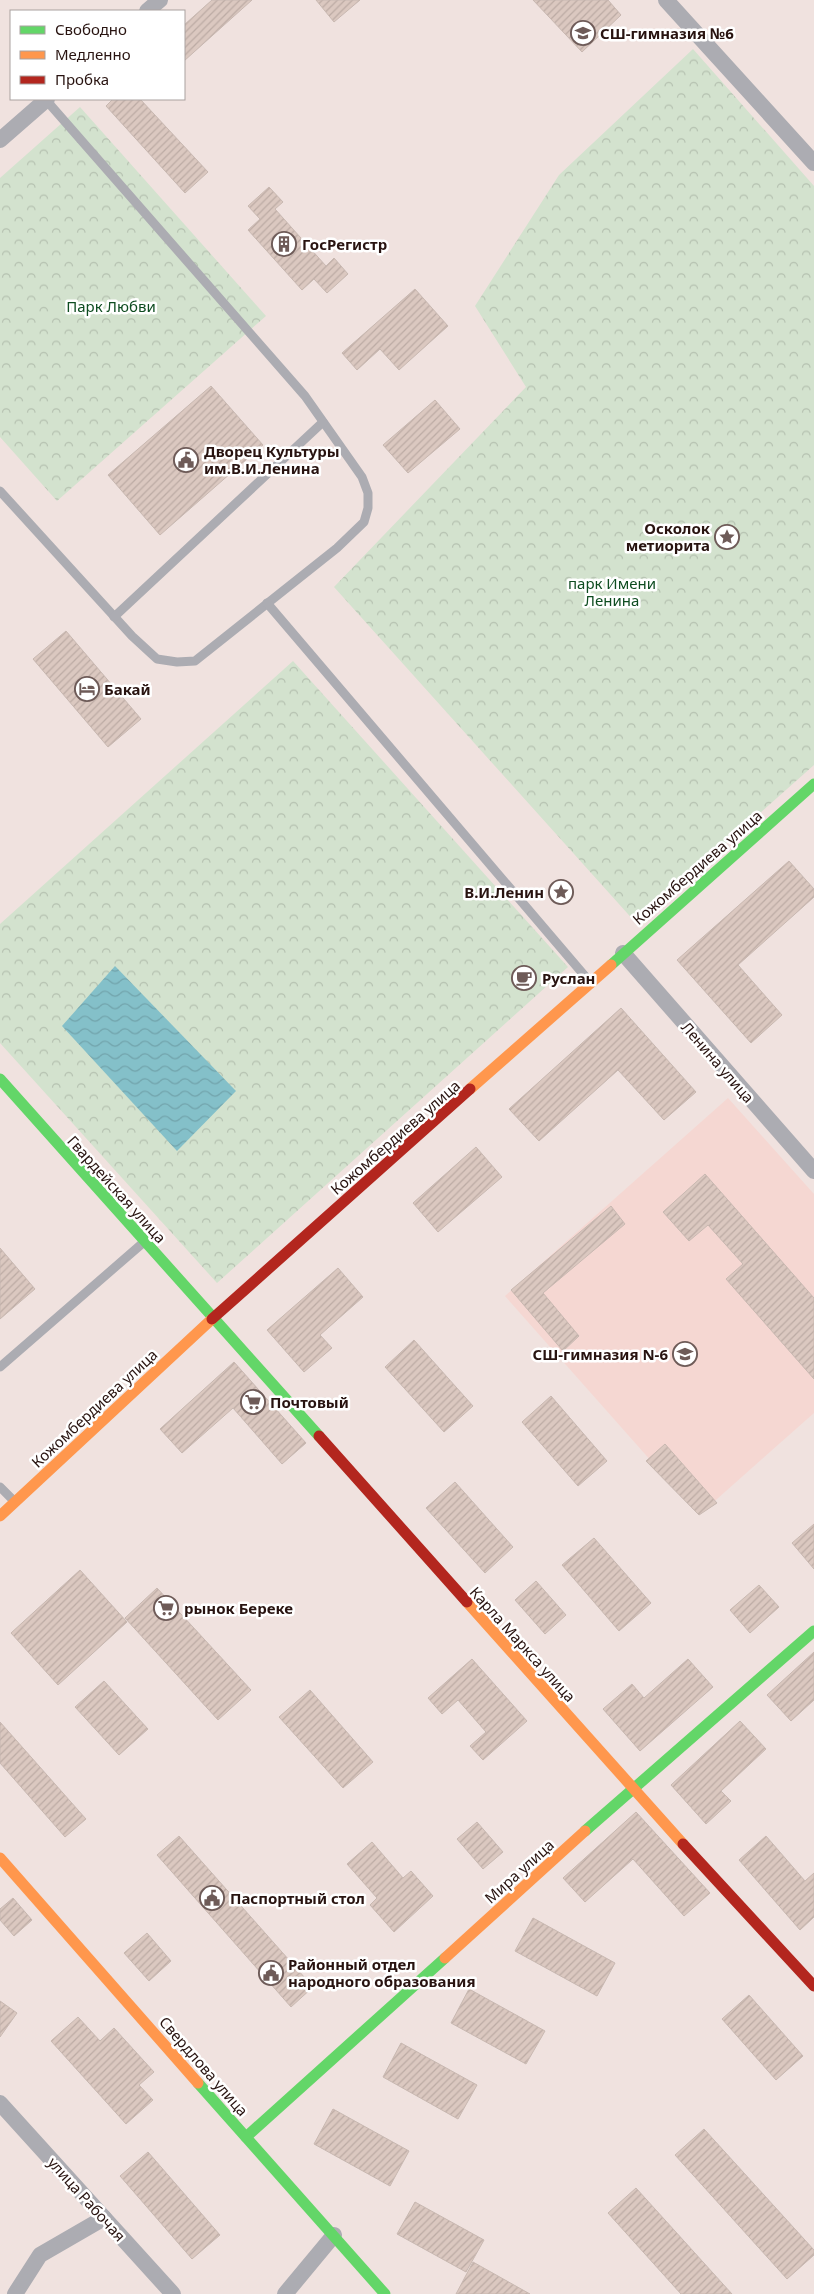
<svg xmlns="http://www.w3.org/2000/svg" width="814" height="2294" viewBox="0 0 814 2294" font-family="'Noto Sans',sans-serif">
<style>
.built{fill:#f5d7d2}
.park{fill:url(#park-crowns)}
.water{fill:url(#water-waves)}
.building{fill:url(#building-hatch);stroke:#c8b8b1}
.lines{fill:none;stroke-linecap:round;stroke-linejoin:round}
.lane{stroke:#acacb2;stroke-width:9}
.street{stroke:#acacb2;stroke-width:16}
.fast{stroke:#63d668;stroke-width:11}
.slow{stroke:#ff974d;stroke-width:11}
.jam{stroke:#b3261e;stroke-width:11}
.labels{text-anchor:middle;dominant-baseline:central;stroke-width:5;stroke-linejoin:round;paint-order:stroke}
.poi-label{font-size:15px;font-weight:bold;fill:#281310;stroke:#fff;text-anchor:start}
.park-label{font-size:15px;fill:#0e4c20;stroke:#fff}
.street-label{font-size:15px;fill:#281310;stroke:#fff}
</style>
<defs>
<pattern id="park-crowns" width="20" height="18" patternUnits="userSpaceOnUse" patternTransform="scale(1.25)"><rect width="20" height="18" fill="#d3e2ce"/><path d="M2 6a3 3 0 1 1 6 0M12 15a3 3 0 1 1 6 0" fill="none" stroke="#b5c1b0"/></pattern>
<pattern id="water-waves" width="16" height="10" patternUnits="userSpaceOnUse" patternTransform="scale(1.25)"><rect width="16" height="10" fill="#84c0c9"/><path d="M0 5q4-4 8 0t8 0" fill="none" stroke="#72a4ac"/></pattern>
<pattern id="building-hatch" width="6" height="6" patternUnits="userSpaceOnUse" patternTransform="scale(1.25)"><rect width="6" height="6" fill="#dbc8c0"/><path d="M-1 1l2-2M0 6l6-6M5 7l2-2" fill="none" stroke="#bcaba4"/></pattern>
</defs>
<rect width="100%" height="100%" fill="#f0e2df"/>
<!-- built -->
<polygon class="built" points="728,1098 814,1194 814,1413 699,1515 505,1296"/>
<!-- park -->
<g class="park">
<polygon points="693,49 814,186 814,765 636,923 334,587 526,387 475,306 559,175"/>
<polygon points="80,107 266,316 57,501 0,437 0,178"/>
<polygon points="293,661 568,967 217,1283 0,1043 0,924"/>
</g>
<!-- water -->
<polygon class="water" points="115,966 236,1091 177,1151 62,1026"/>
<!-- building -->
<g class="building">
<polygon points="212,0 252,0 184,61 184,25"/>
<polygon points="316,0 360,0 334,22"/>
<polygon points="533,0 608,0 621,15 582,52"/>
<polygon points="113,99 140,99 208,172 185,193 106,106"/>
<polygon points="269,187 283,202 275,209 326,266 334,258 348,274 327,293 314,279 302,290 248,230 260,219 248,206"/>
<polygon points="415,289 448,326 399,370 380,349 357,370 342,353"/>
<polygon points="211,386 263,445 160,535 108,475"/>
<polygon points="435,400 460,429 408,473 383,445"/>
<polygon points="66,631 141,719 108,747 33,659"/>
<polygon points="789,861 814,889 814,897 738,965 782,1015 751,1043 677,960"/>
<polygon points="621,1008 696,1092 664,1120 618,1070 539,1141 509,1109"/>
<polygon points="476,1147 502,1177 438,1232 413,1203"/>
<polygon points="705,1174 814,1298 814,1379 726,1279 743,1264 708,1225 689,1241 663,1212"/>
<polygon points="611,1206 625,1224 543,1293 579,1336 563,1351 511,1290"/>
<polygon points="0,1248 35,1289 0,1319"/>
<polygon points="338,1268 363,1297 320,1335 332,1348 304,1372 267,1330"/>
<polygon points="414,1340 473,1406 444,1432 385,1367"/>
<polygon points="234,1362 306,1443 282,1464 233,1408 182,1453 160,1429"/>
<polygon points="551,1396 607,1461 578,1486 522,1422"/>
<polygon points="665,1444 717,1503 699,1515 646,1461"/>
<polygon points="455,1482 513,1547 485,1573 426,1508"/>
<polygon points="814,1524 814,1569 792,1543"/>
<polygon points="594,1538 651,1603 619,1631 562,1565"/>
<polygon points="80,1570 127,1622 58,1685 11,1633"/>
<polygon points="536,1581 566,1615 545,1634 515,1600"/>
<polygon points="759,1585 779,1607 750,1633 730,1610"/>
<polygon points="157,1588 251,1690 218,1720 125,1618"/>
<polygon points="814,1652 814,1700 791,1721 767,1695"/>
<polygon points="472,1659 527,1721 483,1760 470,1746 486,1732 458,1700 442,1714 428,1698"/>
<polygon points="688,1659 713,1687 640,1751 603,1709 632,1684 644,1698"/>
<polygon points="104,1681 148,1729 119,1755 75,1707"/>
<polygon points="310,1690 373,1762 343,1788 279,1717"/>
<polygon points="740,1721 766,1749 721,1791 731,1801 706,1824 671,1785"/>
<polygon points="0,1722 86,1819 65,1837 0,1763"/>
<polygon points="636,1812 710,1893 684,1916 633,1859 585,1902 563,1878"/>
<polygon points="477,1822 503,1852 483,1869 457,1839"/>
<polygon points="179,1836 313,1987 291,2007 157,1855"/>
<polygon points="766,1836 805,1881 814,1873 814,1917 800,1930 739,1860"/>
<polygon points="372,1842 403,1878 411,1871 433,1896 394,1932 370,1905 377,1898 347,1864"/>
<polygon points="13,1898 32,1920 14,1936 0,1920 0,1909"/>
<polygon points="533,1918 615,1963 597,1996 515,1951"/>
<polygon points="147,1933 171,1961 149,1981 124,1953"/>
<polygon points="469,1989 545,2031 526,2064 451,2023"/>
<polygon points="749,1995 803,2056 776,2080 722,2019"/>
<polygon points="0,2001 17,2013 0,2037"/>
<polygon points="78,2017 100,2041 114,2028 154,2072 139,2085 153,2100 126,2124 51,2041"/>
<polygon points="401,2043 477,2085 458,2119 383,2077"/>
<polygon points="333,2109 409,2151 390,2186 314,2144"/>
<polygon points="704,2129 814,2250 814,2255 787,2279 675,2155"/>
<polygon points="148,2152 220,2235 192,2259 120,2176"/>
<polygon points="636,2188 732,2294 681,2294 608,2213"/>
<polygon points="415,2202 484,2240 466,2272 397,2234"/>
<polygon points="473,2262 530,2294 456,2294"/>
</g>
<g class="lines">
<!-- lane -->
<g class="lane">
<polyline points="0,491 132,636 157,659 177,662 195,661 337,548 364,522 368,508 368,493 362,477 305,396 46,100"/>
<polyline points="267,603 590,982"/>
<polyline points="114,617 323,422"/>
<polyline points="0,1367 144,1242"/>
<polyline points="0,1487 15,1502"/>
</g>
<!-- street -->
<g class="street">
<polyline points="666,0 814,163"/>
<polyline points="147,11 160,0"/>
<polyline points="0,140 47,99"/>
<polyline points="623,953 814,1171"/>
<polyline points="0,2103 173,2294"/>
<polyline points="15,2294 40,2255 104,2218"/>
<polyline points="285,2294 334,2235"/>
</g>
<!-- fast -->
<g class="fast">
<polyline points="611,965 814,784"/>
<polyline points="0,1079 319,1436"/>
<polyline points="585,1831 814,1631"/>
<polyline points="198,2083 385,2294"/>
<polyline points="246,2137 445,1958"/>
</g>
<!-- slow -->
<g class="slow">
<polyline points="470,1089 611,965"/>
<polyline points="0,1516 212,1319"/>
<polyline points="467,1602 683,1844"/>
<polyline points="0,1858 198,2083"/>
<polyline points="445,1958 585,1831"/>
</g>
<!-- jam -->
<g class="jam">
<polyline points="212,1319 470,1089"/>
<polyline points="319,1436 467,1602"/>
<polyline points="683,1844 814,1986"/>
</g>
</g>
<!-- icons -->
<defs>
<symbol id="school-ring" viewBox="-11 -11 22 22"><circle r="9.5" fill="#fff" stroke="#6e5b58" stroke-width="1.5"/><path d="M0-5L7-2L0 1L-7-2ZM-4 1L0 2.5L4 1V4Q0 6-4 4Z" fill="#6e5b58"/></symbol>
<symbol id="building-ring" viewBox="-11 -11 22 22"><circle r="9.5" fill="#fff" stroke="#6e5b58" stroke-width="1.5"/><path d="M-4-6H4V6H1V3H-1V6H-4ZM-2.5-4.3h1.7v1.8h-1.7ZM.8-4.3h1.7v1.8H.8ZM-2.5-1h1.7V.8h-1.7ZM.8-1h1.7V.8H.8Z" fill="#6e5b58"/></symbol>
<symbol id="civic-ring" viewBox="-11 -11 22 22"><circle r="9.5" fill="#fff" stroke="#6e5b58" stroke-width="1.5"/><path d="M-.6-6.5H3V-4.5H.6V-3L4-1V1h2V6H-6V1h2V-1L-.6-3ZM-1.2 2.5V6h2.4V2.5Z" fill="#6e5b58"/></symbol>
<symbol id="sight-ring" viewBox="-11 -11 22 22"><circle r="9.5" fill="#fff" stroke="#6e5b58" stroke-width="1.5"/><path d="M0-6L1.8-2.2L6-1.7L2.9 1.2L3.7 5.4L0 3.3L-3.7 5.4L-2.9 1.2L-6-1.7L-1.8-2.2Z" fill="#6e5b58"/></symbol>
<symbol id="hotel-ring" viewBox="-11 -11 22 22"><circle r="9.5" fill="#fff" stroke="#6e5b58" stroke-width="1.5"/><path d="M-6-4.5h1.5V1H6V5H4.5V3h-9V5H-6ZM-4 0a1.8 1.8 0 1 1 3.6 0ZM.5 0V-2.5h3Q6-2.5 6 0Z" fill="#6e5b58"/></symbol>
<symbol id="cafe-ring" viewBox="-11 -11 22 22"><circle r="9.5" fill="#fff" stroke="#6e5b58" stroke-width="1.5"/><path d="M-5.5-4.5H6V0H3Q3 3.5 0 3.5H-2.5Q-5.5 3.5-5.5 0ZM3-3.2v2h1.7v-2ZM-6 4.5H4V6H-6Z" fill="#6e5b58"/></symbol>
<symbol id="supermarket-ring" viewBox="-11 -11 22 22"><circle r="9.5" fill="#fff" stroke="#6e5b58" stroke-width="1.5"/><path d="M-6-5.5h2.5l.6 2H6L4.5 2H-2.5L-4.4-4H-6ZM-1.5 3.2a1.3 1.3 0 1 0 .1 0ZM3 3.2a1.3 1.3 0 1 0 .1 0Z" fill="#6e5b58"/></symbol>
</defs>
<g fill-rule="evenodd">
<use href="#school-ring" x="569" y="19" width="28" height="28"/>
<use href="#building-ring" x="270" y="230" width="28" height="28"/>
<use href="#civic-ring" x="172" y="446" width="28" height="28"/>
<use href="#sight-ring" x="713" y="523" width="28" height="28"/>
<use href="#hotel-ring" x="73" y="675" width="28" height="28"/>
<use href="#sight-ring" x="547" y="878" width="28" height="28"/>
<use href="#cafe-ring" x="510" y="964" width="28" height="28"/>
<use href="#school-ring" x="671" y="1340" width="28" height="28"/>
<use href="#supermarket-ring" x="239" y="1388" width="28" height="28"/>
<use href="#supermarket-ring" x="152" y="1594" width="28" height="28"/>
<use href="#civic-ring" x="198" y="1884" width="28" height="28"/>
<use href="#civic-ring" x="257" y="1959" width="28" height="28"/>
</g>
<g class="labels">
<!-- poi labels -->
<g class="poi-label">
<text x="600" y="33">СШ-гимназия №6</text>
<text x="302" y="244">ГосРегистр</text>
<text x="204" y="451">Дворец Культуры<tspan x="204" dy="17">им.В.И.Ленина</tspan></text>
<text x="710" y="528" text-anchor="end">Осколок<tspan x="710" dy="17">метиорита</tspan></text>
<text x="104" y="689">Бакай</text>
<text x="544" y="892" text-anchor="end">В.И.Ленин</text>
<text x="542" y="978">Руслан</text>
<text x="668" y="1354" text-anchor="end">СШ-гимназия N-6</text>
<text x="270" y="1402">Почтовый</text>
<text x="184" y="1608">рынок Береке</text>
<text x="230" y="1898">Паспортный стол</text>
<text x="288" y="1964">Районный отдел<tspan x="288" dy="17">народного образования</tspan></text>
</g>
<!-- park labels -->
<g class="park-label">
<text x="111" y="306">Парк Любви</text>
<text x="612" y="583">парк Имени<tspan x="612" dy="17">Ленина</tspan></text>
</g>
<!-- street labels -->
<g class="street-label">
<text transform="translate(697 867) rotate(-41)">Кожомбердиева улица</text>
<text transform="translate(718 1062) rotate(49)">Ленина улица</text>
<text transform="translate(395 1137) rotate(-41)">Кожомбердиева улица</text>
<text transform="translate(117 1189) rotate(48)">Гвардейская улица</text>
<text transform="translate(94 1408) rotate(-43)">Кожомбердиева улица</text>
<text transform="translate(523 1644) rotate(48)">Карла Маркса улица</text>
<text transform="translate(519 1871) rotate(-42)">Мира улица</text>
<text transform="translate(204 2066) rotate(49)">Свердлова улица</text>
<text transform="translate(87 2199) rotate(48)">улица Рабочая</text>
</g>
</g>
<!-- legend -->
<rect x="10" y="10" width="175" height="90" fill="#ffffff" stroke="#a9a19f"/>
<rect x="20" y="26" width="25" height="8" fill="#63d668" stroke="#a9a19f"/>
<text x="55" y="35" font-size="15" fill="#281310">Свободно</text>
<rect x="20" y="51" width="25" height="8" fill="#ff974d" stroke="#a9a19f"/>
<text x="55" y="60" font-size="15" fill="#281310">Медленно</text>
<rect x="20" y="76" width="25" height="8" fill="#b3261e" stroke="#a9a19f"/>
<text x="55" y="85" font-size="15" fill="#281310">Пробка</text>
</svg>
